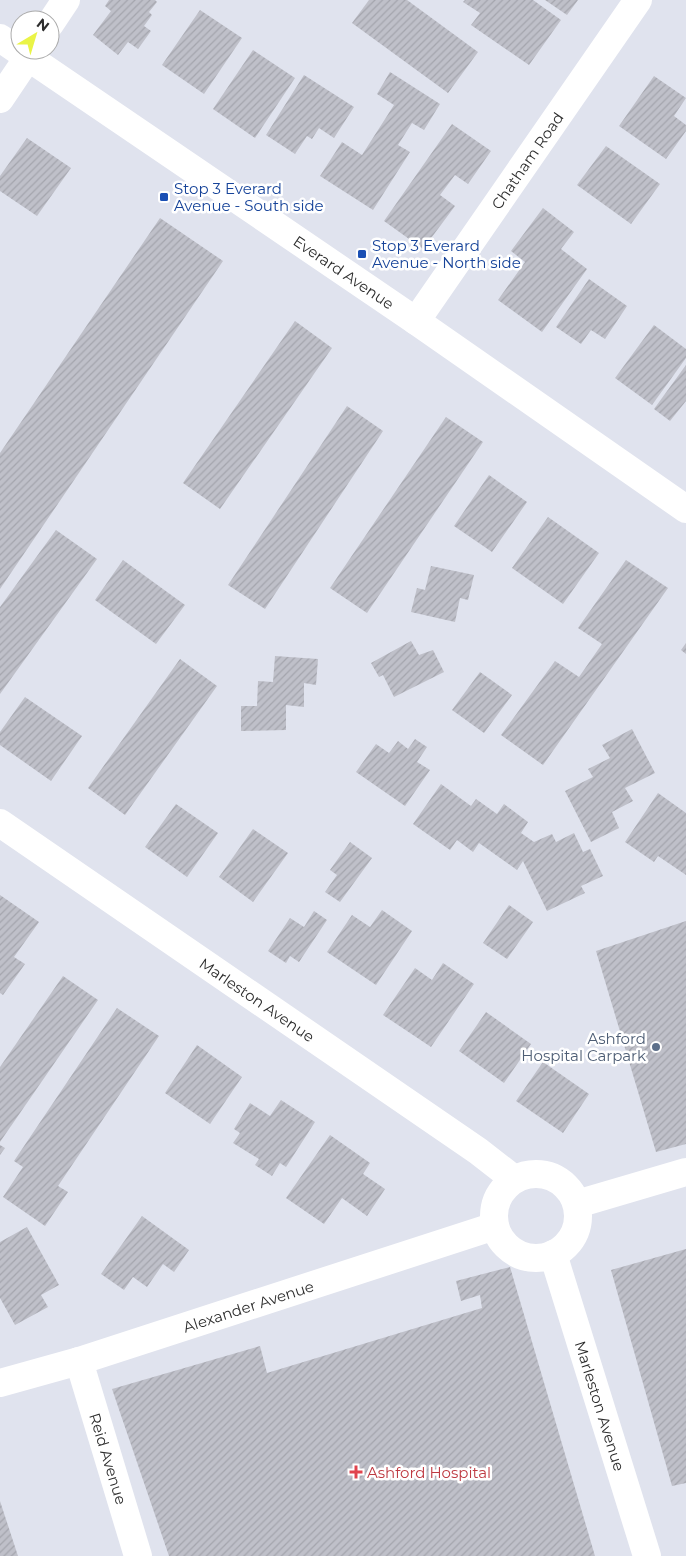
<svg xmlns="http://www.w3.org/2000/svg" width="686" height="1556" viewBox="0 0 686 1556" font-family="Montserrat,sans-serif">
<style>
.building{fill:url(#building-hatch)}
.lines{fill:none;stroke-linecap:round;stroke-linejoin:round}
.street{stroke:#fff;stroke-width:28}
.secondary{stroke:#fff;stroke-width:28}
.transit-dot{fill:#1a4fb4;stroke:#fff;stroke-width:2}
.service-dot{fill:#5c6f8a;stroke:#fff;stroke-width:2}
.health-dot{fill:#e0444e;stroke:#fff;stroke-width:2}
.labels{text-anchor:middle;dominant-baseline:central;stroke-width:5;stroke-linejoin:round;paint-order:stroke}
.street-label{font-size:15px;fill:#2d2d2d;stroke:#fff}
.transit-label{font-size:15px;fill:#164399;stroke:#fff;text-anchor:start}
.service-label{font-size:15px;fill:#4e5e75;stroke:#fff;text-anchor:end}
.health-label{font-size:15px;fill:#be3a42;stroke:#fff;text-anchor:start}
</style>
<defs>
<pattern id="building-hatch" width="6" height="6" patternUnits="userSpaceOnUse" patternTransform="scale(1.25)"><rect width="6" height="6" fill="#bfc0c9"/><path d="M-1 1l2-2M0 6l6-6M5 7l2-2" fill="none" stroke="#a4a5ad"/></pattern>
</defs>
<rect width="100%" height="100%" fill="#e0e3ee"/>
<!-- building -->
<g class="building">
<polygon points="109,0 155,0 157,2 149,12 152,15 144,26 151,31 138,49 128,42 118,55 93,35 111,11 105,6"/>
<polygon points="369,0 407,0 478,52 448,93 352,23"/>
<polygon points="465,0 533,0 561,20 529,65 471,25 480,13 463,2"/>
<polygon points="545,0 578,0 567,15"/>
<polygon points="200,10 242,38 204,94 162,65"/>
<polygon points="253,50 295,78 255,138 213,109"/>
<polygon points="390,72 440,104 424,130 412,123 398,145 410,152 373,210 320,176 342,142 362,155 394,105 377,94"/>
<polygon points="304,75 354,107 334,138 319,128 312,139 307,136 295,154 266,135"/>
<polygon points="654,76 686,98 674,116 686,125 686,131 666,159 619,126"/>
<polygon points="452,124 491,151 468,184 455,175 440,195 455,206 423,249 384,221"/>
<polygon points="27,138 71,168 37,216 0,191 0,176"/>
<polygon points="606,146 660,184 631,224 577,185"/>
<polygon points="543,208 574,232 561,249 587,269 542,332 498,300 525,262 511,251"/>
<polygon points="160,218 223,261 0,589 0,453"/>
<polygon points="589,279 627,306 605,339 591,330 581,344 556,327"/>
<polygon points="295,321 332,348 220,509 183,483"/>
<polygon points="654,325 686,349 686,358 652,405 615,378"/>
<polygon points="686,365 686,401 670,421 654,409"/>
<polygon points="347,406 383,431 265,609 228,585"/>
<polygon points="446,417 483,442 367,613 330,588"/>
<polygon points="489,475 527,502 492,552 454,526"/>
<polygon points="548,517 599,553 563,604 512,568"/>
<polygon points="56,530 97,559 0,694 0,607"/>
<polygon points="123,560 185,605 156,644 95,600"/>
<polygon points="626,560 668,588 543,765 501,735 555,661 579,677 602,644 578,628"/>
<polygon points="431,566 474,575 468,600 460,598 455,622 411,612 417,588 425,590"/>
<polygon points="411,641 419,655 433,650 444,672 394,697 383,675 379,677 371,663"/>
<polygon points="686,643 686,654 681,650"/>
<polygon points="275,656 318,659 316,685 304,683 304,707 286,705 286,730 241,731 241,706 257,706 258,681 273,682"/>
<polygon points="180,659 217,686 125,815 88,788"/>
<polygon points="480,672 512,695 484,733 452,710"/>
<polygon points="25,697 82,736 51,781 0,745 0,732"/>
<polygon points="632,729 655,773 625,788 633,801 612,812 619,828 591,842 565,791 593,777 588,769 610,758 602,745"/>
<polygon points="415,739 427,747 417,762 430,770 405,806 356,772 376,744 389,753 398,741 408,749"/>
<polygon points="441,784 471,806 476,799 497,814 504,804 528,822 521,833 534,842 552,834 556,842 574,833 583,852 590,849 603,876 581,886 585,893 547,911 523,861 517,870 479,843 473,852 457,840 450,850 413,824"/>
<polygon points="658,793 686,813 686,875 658,856 654,862 625,842"/>
<polygon points="176,804 218,833 187,877 145,847"/>
<polygon points="253,829 288,853 253,902 219,877"/>
<polygon points="350,842 372,858 340,902 325,892 337,875 330,870"/>
<polygon points="0,895 39,922 14,957 25,964 3,995 0,993"/>
<polygon points="509,905 533,922 507,959 483,943"/>
<polygon points="382,910 412,931 376,985 327,952 352,915 370,927"/>
<polygon points="314,911 327,920 299,962 290,956 286,963 268,951 290,918 304,927"/>
<polygon points="686,921 686,1144 656,1152 596,951"/>
<polygon points="443,963 474,984 431,1047 383,1015 415,968 432,980"/>
<polygon points="63,976 98,1000 0,1142 0,1067"/>
<polygon points="117,1008 159,1036 58,1186 68,1192 45,1226 3,1197 23,1167 14,1161"/>
<polygon points="486,1012 531,1044 504,1083 459,1051"/>
<polygon points="197,1045 242,1077 210,1124 165,1093"/>
<polygon points="543,1062 589,1094 563,1133 516,1101"/>
<polygon points="281,1100 315,1122 286,1167 280,1163 272,1176 255,1165 259,1159 233,1143 240,1133 234,1129 250,1103 270,1116"/>
<polygon points="330,1135 370,1163 363,1174 385,1189 367,1216 342,1198 324,1224 286,1198"/>
<polygon points="0,1145 5,1148 0,1155"/>
<polygon points="142,1216 189,1250 174,1272 163,1264 147,1287 133,1277 124,1290 101,1274"/>
<polygon points="27,1227 59,1285 41,1295 48,1307 15,1325 0,1298 0,1242"/>
<polygon points="686,1249 686,1483 672,1486 611,1270"/>
<polygon points="510,1267 595,1556 169,1556 112,1389 260,1346 267,1373 482,1308 480,1295 461,1301 456,1281"/>
<polygon points="0,1501 18,1556 0,1556"/>
</g>
<g class="lines">
<!-- street -->
<g class="street">
<polyline points="50,24 66,0"/>
<polyline points="0,99 33,50"/>
<path id="s1" d="M416 321 638 0"/>
<path id="s2" d="M0 823 478 1151 514 1179"/>
<circle cx="536" cy="1216" r="42"/>
<polyline points="577,1204 686,1172"/>
<path id="s3" d="M553 1254 647 1556"/>
<path id="s4" d="M79 1361 138 1556"/>
<path id="s5" d="M0 1383 79 1361 495 1226"/>
</g>
<!-- secondary -->
<path class="secondary" id="s6" d="M0 38 416 321 686 509"/>
</g>
<!-- markers -->
<g class="transit-dot">
<rect x="159" y="192" width="10" height="10" rx="2.5"/>
<rect x="357" y="249" width="10" height="10" rx="2.5"/>
</g>
<circle class="service-dot" cx="656" cy="1047" r="5"/>
<path class="health-dot" d="M353.5 1464.5h5v5h5v5h-5v5h-5v-5h-5v-5h5z"/>
<g class="labels">
<!-- street labels -->
<g class="street-label">
<text stroke="none"><textPath href="#s1" startOffset="195">Chatham Road</textPath></text>
<text stroke="none"><textPath href="#s6" startOffset="416">Everard Avenue</textPath></text>
<text stroke="none"><textPath href="#s2" startOffset="312">Marleston Avenue</textPath></text>
<text stroke="none"><textPath href="#s5" startOffset="260">Alexander Avenue</textPath></text>
<text stroke="none"><textPath href="#s3" startOffset="159">Marleston Avenue</textPath></text>
<text stroke="none"><textPath href="#s4" startOffset="102">Reid Avenue</textPath></text>
</g>
<!-- transit labels -->
<g class="transit-label">
<text x="174" y="188">Stop 3 Everard<tspan x="174" dy="17">Avenue - South side</tspan></text>
<text x="372" y="245">Stop 3 Everard<tspan x="372" dy="17">Avenue - North side</tspan></text>
</g>
<!-- service labels -->
<g class="service-label">
<text x="646" y="1038">Ashford<tspan x="646" dy="17">Hospital Carpark</tspan></text>
</g>
<!-- health labels -->
<g class="health-label">
<text x="367" y="1472">Ashford Hospital</text>
</g>
</g>
<!-- north arrow -->
<g transform="translate(35 35) rotate(38)"><circle r="24" fill="#ffffff" stroke="#ababab"/>
<path d="M0-4L9 19L0 12L-9 19Z" fill="#eaf447"/>
<text y="-8" font-size="14" font-weight="bold" text-anchor="middle" fill="#2d2d2d">N</text>
</g>
</svg>
